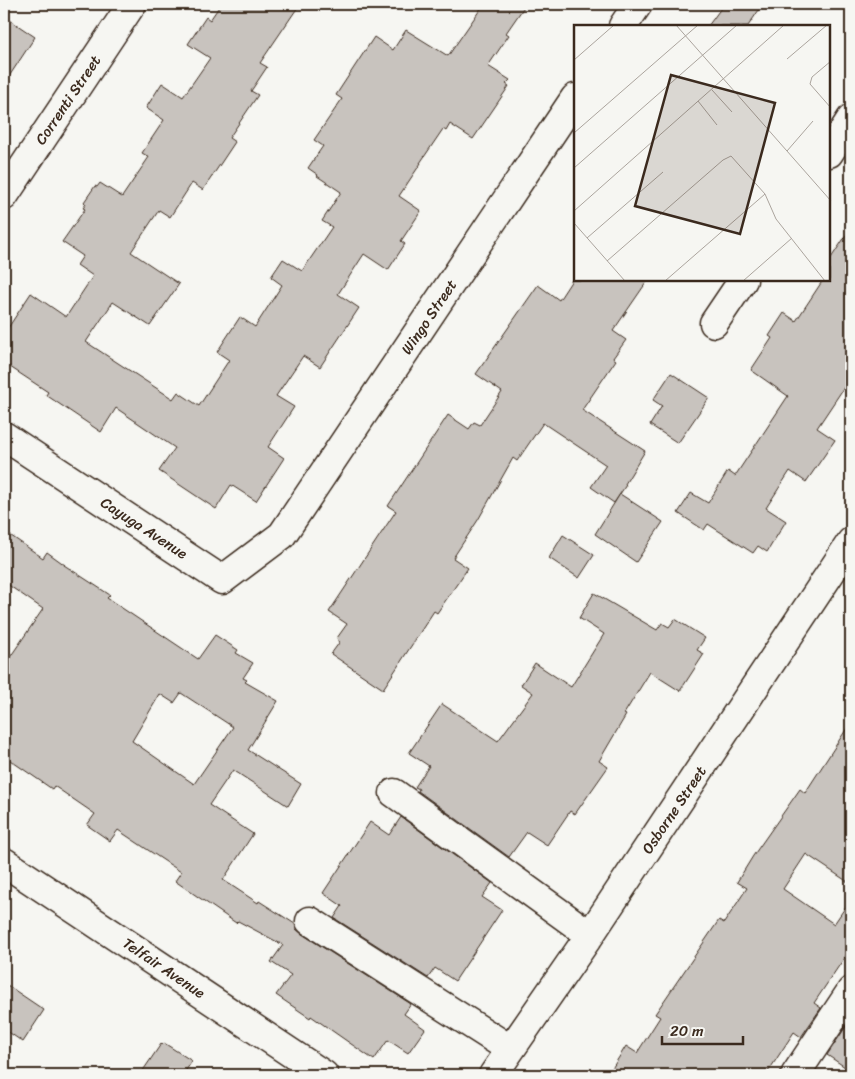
<svg xmlns="http://www.w3.org/2000/svg" width="855" height="1079" viewBox="0 0 855 1079" font-family="Sriracha,sans-serif">
<style>
.building{fill:#c8c3be;stroke:#3b2a1e;fill-rule:evenodd}
.lines{fill:none;stroke-linecap:round;stroke-linejoin:round}
.minor-casing{stroke:#3b2a1e;stroke-width:31}
.major-casing{stroke:#3b2a1e;stroke-width:31}
.minor{stroke:#f6f6f2;stroke-width:28}
.major{stroke:#f6f6f2;stroke-width:28}
.labels{text-anchor:middle;dominant-baseline:central;stroke-width:4.5;stroke-linejoin:round;paint-order:stroke}
.street-label{font-size:15px;fill:#3b2a1e;stroke:#f6f6f2}
.inset-road{fill:none;stroke:#aba49d;stroke-width:1}
.view{fill:#3b2a1e;fill-opacity:0.15;stroke:#3b2a1e;stroke-width:2.5}
.inset-edge{fill:none;stroke:#3b2a1e;stroke-width:2.5}
</style>
<rect width="100%" height="100%" fill="#f6f6f2"/>
<filter id="ink" filterUnits="userSpaceOnUse"><feTurbulence type="fractalNoise" baseFrequency=".02" numOctaves="2"/><feDisplacementMap in="SourceGraphic" scale="10" xChannelSelector="R" yChannelSelector="G"/><feConvolveMatrix kernelMatrix="1 2 1 2 8 2 1 2 1" color-interpolation-filters="sRGB"/></filter>
<g filter="url(#ink)">
<!-- building -->
<g class="building">
<polygon points="221,4 300,4 260,63 267,67 251,91 258,95 229,138 235,142 203,190 192,183 170,217 159,210 131,252 179,284 150,326 113,302 86,342 173,399 178,392 199,406 229,360 217,352 240,317 255,327 282,285 271,277 283,259 302,271 332,227 322,221 341,192 317,176 318,175 308,168 323,146 314,140 342,99 336,95 374,37 393,50 406,30 448,56 484,4 526,4 506,33 509,35 488,66 510,80 506,84 509,86 473,139 450,124 446,131 443,129 420,163 421,163 399,196 421,211 401,241 405,244 388,270 364,254 338,294 359,308 320,367 303,356 276,396 294,407 268,447 284,458 256,501 231,485 216,509 159,471 175,448 116,408 101,432 46,395 48,392 4,363 4,334 31,293 66,317 93,276 77,265 83,256 62,242 85,209 83,208 86,204 84,202 95,186 97,187 100,183 122,197 149,157 142,153 164,120 146,108 162,83 183,97 210,58 188,44 206,17 210,20"/>
<polygon points="724,4 763,4 748,26 708,26"/>
<polygon points="4,16 35,37 4,84"/>
<polygon points="851,228 851,377 817,428 835,440 806,482 790,471 766,508 786,521 767,552 758,546 753,553 708,524 704,530 678,513 691,493 708,503 728,471 735,476 788,396 751,370 772,338 769,336 784,313 796,321 823,280 829,280 829,261"/>
<polygon points="572,280 648,280 613,331 626,340 613,358 616,360 582,410 645,451 625,484 626,485 614,503 591,487 606,465 543,423 517,461 513,458 478,520 453,558 468,568 437,613 434,611 383,689 331,654 339,643 337,638 347,624 329,612 396,511 388,506 448,415 469,429 474,422 480,425 502,392 476,374 538,285 559,300"/>
<polygon points="671,373 709,398 678,443 650,425 662,406 653,400"/>
<polygon points="620,494 663,522 636,562 595,534"/>
<path d="M4 531 43 558 47 552 65 565H64L110 595 107 598 198 659 215 635 238 650 236 653 253 663 243 678 247 680 245 682 278 701 248 750 301 784 288 806 233 770 209 805 253 834 223 880 258 903 259 901 295 924 296 929 302 934 411 1004 404 1014 425 1029 408 1053 388 1040 374 1060 311 1016 310 1018 276 995 291 975 271 962 283 945 238 921 236 923 175 881 181 872 118 830 110 841 87 825 95 814 54 786 52 789 4 756V666L43 609 4 582ZM181 693 233 727 194 784 132 741 160 694 174 703Z"/>
<polygon points="563,535 594,555 579,578 549,558"/>
<polygon points="594,593 657,630 662,623 669,627 675,619 705,638 697,650 704,654 680,691 650,672 624,714 626,715 599,761 608,767 575,814 570,811 547,845 527,832 509,857 418,791 419,789 415,787 429,766 409,753 442,704 498,741 533,693 521,685 535,663 571,687 604,634 579,618"/>
<polygon points="851,722 851,884 806,854 783,889 834,924 851,899 851,948 814,1003 821,1008 801,1037 794,1032 766,1075 608,1075 626,1046 637,1053 660,1017 655,1014 719,920 724,923 747,888 737,882 753,856 800,789 805,793"/>
<polygon points="401,817 492,883 482,897 502,910 455,981 435,968 428,978 334,918 342,906 323,893 370,822 389,835"/>
<polygon points="4,983 44,1010 23,1042 4,1029"/>
<polygon points="847,1025 851,1028 851,1071 827,1055"/>
<polygon points="164,1043 192,1061 183,1075 140,1075 161,1044 162,1045"/>
</g>
<g class="lines">
<defs>
<g id="minor">
<polyline points="623,26 638,4"/>
<polyline points="829,153 851,119"/>
<polyline points="4,196 132,4"/>
<polyline points="714,323 743,280"/>
<polyline points="4,436 222,580 282,535 575,98"/>
<polyline points="394,793 590,935"/>
<polyline points="4,862 324,1075"/>
<polyline points="310,921 510,1049"/>
<polyline points="795,1075 851,991"/>
</g>
<polyline id="major" points="493,1075 590,935 851,542"/>
</defs>
<!-- minor casing -->
<use href="#minor" class="minor-casing"/>
<!-- major casing -->
<use href="#major" class="major-casing"/>
<!-- minor -->
<use href="#minor" class="minor"/>
<!-- major -->
<use href="#major" class="major"/>
</g>
</g>
<g class="labels">
<!-- street labels -->
<g class="street-label">
<text transform="translate(68 100) rotate(-56)">Correnti Street</text>
<text transform="translate(429 317) rotate(-56)">Wingo Street</text>
<text transform="translate(144 528) rotate(33)">Cayuga Avenue</text>
<text transform="translate(674 810) rotate(-56)">Osborne Street</text>
<text transform="translate(164 968) rotate(34)">Telfair Avenue</text>
</g>
</g>
<!-- overview -->
<g transform="translate(574 25)">
<rect width="256" height="256" fill="#f6f6f2"/>
<path class="inset-road" d="M102 0 257 176M213 34 253 0M0 35 40 0M257 36 238 52 236 59 257 83M138 65 158 87M124 76 143 100M0 108 124 0M213 126 239 96M0 143 163 0M0 186 210 0M0 198 51 256M13 213 89 147M33 236 149 135 157 131 191 169 202 194 251 256M91 256 191 169M169 256 218 213"/>
<path class="view" d="M97 50 201 78 166 209 61 181Z"/>
<rect width="256" height="256" class="inset-edge"/>
</g>
<!-- margin -->
<rect width="855" height="1079" fill="none" stroke="#f6f6f2" stroke-width="20"/>
<rect x="10" y="10" width="835" height="1059" fill="none" stroke="#3b2a1e" stroke-width="2" filter="url(#ink)"/>
<!-- scale -->
<path d="M662 1036v8h81v-8" fill="none" stroke="#3b2a1e" stroke-width="2.5"/>
<text x="670" y="1036" font-size="15" fill="#3b2a1e" stroke="#f6f6f2" stroke-width="4" paint-order="stroke">20 m</text>
</svg>
